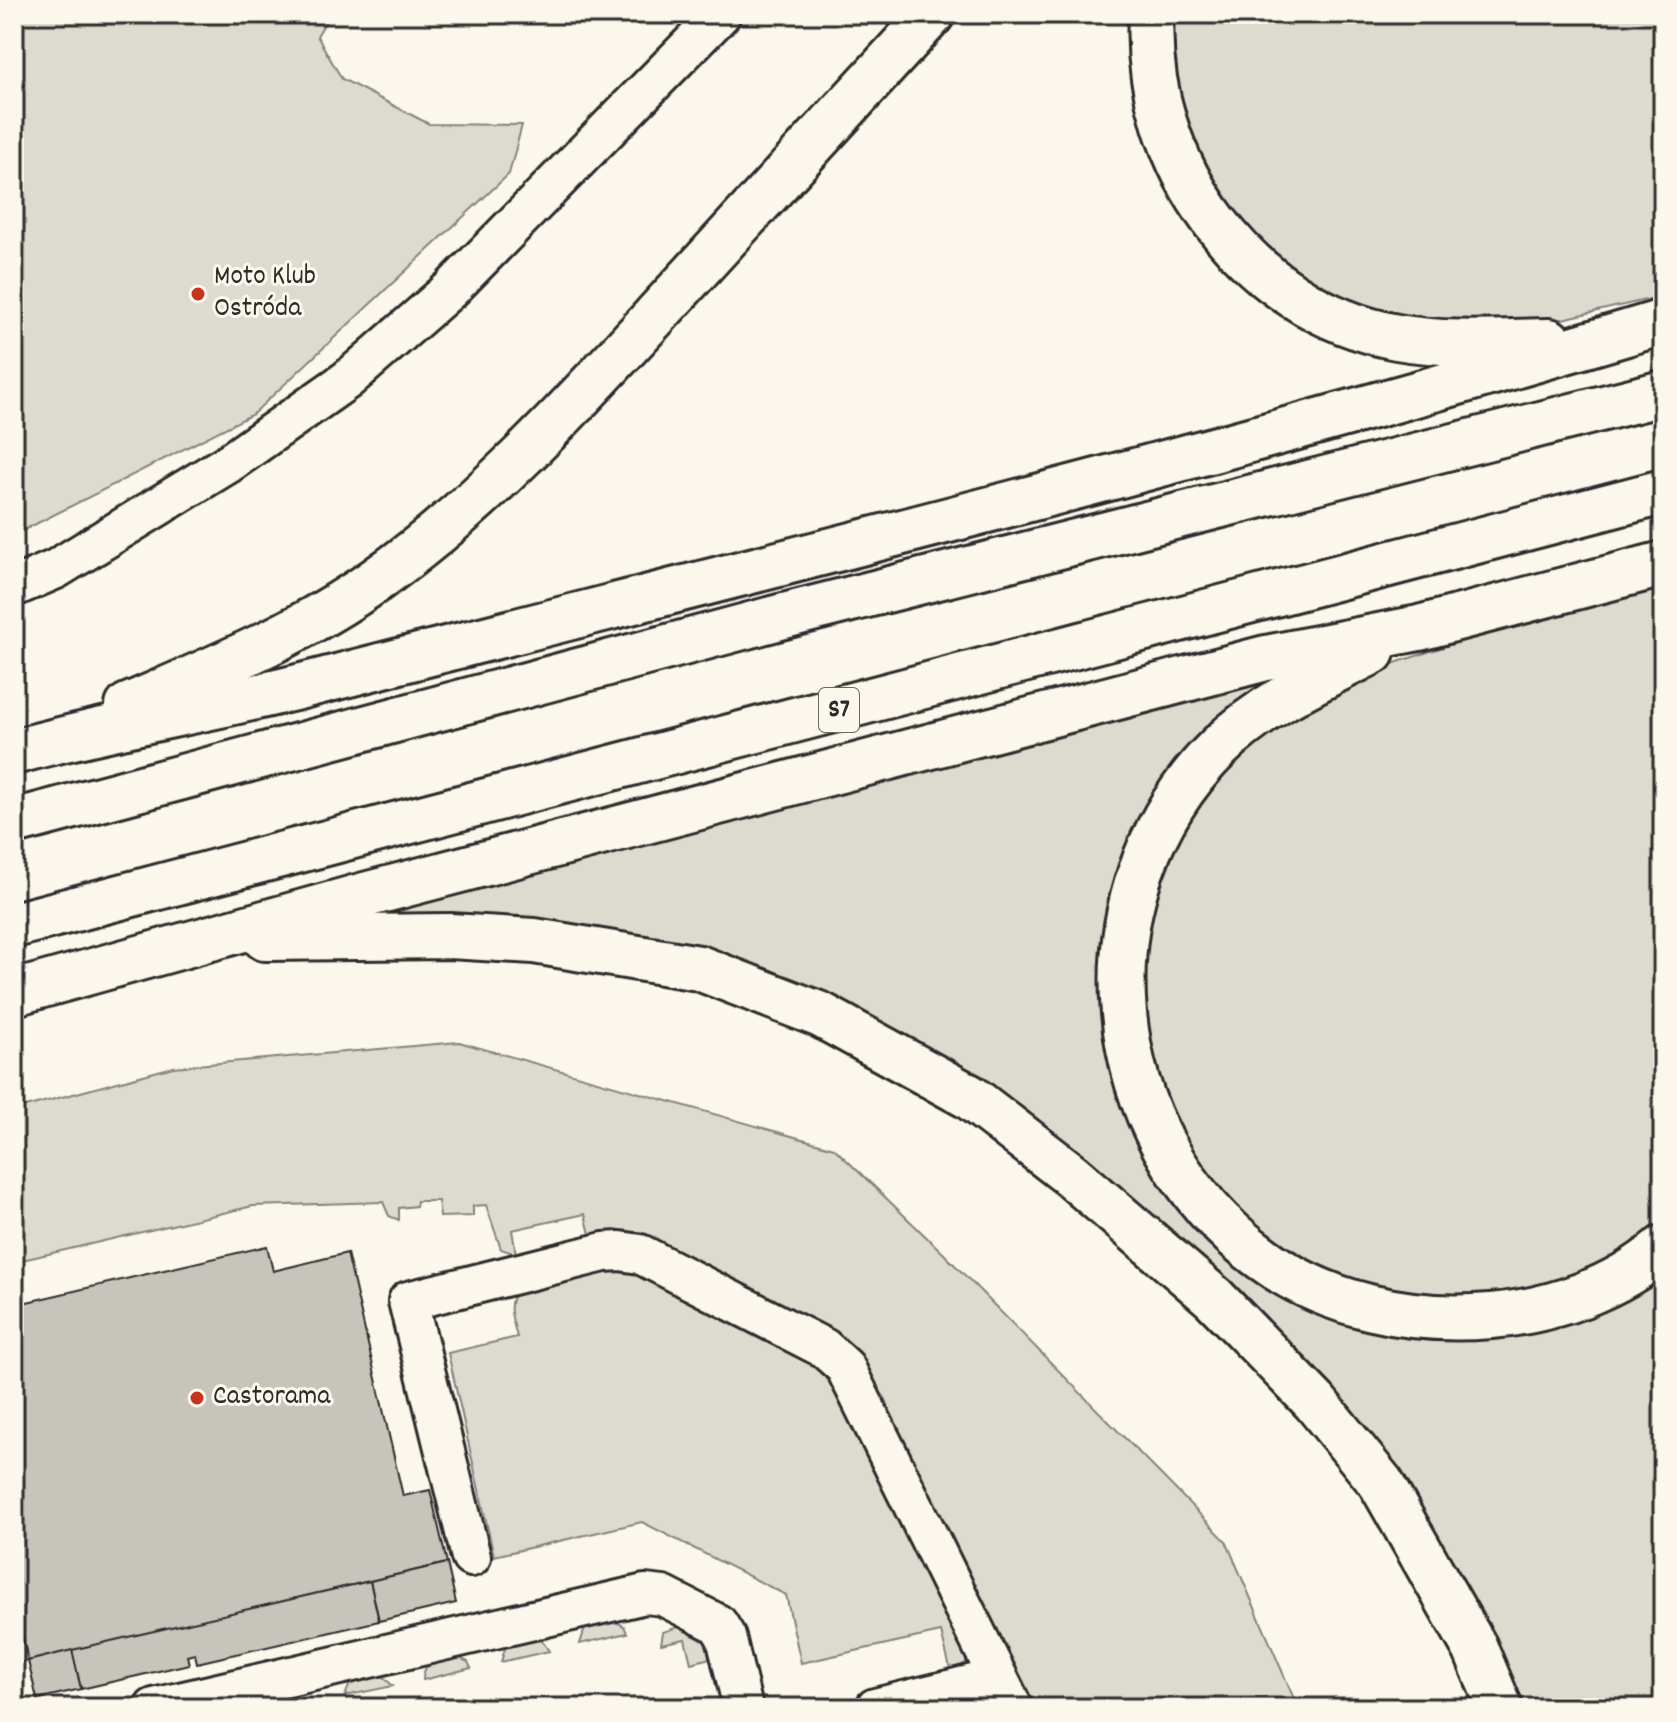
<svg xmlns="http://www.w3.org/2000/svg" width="1677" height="1722" viewBox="0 0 1677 1722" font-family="Dekko,sans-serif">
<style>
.green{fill:#dddad0;stroke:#84827e;stroke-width:2}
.building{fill:#c7c4bc;stroke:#2b2b2b;stroke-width:2}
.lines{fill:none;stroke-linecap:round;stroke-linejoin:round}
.minor-casing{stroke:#2b2b2b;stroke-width:44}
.highway-casing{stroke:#2b2b2b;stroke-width:50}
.minor{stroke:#fbf7ec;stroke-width:38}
.highway{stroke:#fbf7ec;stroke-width:44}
.poi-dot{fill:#c8321e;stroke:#fbf7ec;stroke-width:3}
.labels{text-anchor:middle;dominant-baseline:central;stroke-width:6;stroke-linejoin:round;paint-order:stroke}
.shield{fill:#fbf7ec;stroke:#696865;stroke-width:2}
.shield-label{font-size:26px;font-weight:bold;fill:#2b2b2b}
.poi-label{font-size:28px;fill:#2b2b2b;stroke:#fbf7ec;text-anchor:start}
</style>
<rect width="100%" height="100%" fill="#fbf7ec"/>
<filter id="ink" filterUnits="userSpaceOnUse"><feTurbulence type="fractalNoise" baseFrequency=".0125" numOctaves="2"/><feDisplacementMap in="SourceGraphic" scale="16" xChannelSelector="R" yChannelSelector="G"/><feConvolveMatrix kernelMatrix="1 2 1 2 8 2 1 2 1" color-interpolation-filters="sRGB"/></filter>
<g filter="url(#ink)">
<!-- green -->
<g class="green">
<polygon points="14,14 330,14 317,36 342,79 429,124 522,125 509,174 253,414 14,535"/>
<polygon points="1167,14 1663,14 1663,296 1558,320 1502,326 1426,325 1331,296 1245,232 1183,130"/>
<polygon points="1663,587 1663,1228 1614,1262 1499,1300 1394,1297 1314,1269 1238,1214 1171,1123 1141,1023 1146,913 1186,818 1255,739 1368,672 1464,640"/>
<polygon points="1271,679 1159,794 1127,1107 1339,1316 1663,1271 1663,1708 1517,1708 1405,1494 879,1030 367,917"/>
<polygon points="459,1042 834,1148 942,1252 1226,1541 1298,1708 1032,1708 870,1378 591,1238 585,1214 512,1230 516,1254 501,1249 486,1205 473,1206 473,1216 440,1217 438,1201 417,1201 416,1206 399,1208 399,1220 389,1216 383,1202 253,1206 14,1262 14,1110 173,1067"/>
<path d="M626 1269 810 1359 833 1380 968 1654 967 1662 951 1672 941 1632 801 1663 786 1595 642 1522 494 1556 448 1353 517 1337C513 1320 504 1302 519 1290L582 1274Z"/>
<polygon points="612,1620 624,1626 627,1633 580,1644 585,1628"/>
<polygon points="678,1627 705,1642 714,1657 691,1663 685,1639 661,1644 663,1632"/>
<polygon points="534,1639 542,1641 549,1651 501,1662 506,1645"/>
<path d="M458 1657 468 1662 471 1668 423 1680C422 1659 442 1660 458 1657Z"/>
<polygon points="381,1675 393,1686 345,1696 351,1681"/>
</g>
<!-- building -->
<g class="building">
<polygon points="267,1246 273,1271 347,1253 403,1496 430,1490 447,1563 28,1661 14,1600 14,1305"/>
<polygon points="447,1563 456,1603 379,1621 370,1581"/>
<polygon points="370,1581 379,1621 197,1663 195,1654 187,1656 189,1664 81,1689 72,1650"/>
<polygon points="14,1600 28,1661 14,1664"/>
<polygon points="72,1650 81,1689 37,1699 28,1661"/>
</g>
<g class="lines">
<defs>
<g id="minor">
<polyline points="14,587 56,569 229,463 347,380 451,289 721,14"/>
<polyline points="471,1557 408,1301 604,1252 620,1251 640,1254 824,1348 845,1367 1013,1708"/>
<polyline points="154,1708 645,1594 663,1596 718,1624 726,1637 743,1708"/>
<polyline points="875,1708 998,1678"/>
</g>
<g id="highway">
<path d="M1151 14C1142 163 1247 310 1397 337 1448 346 1498 342 1549 341"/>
<path d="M1372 652C1318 679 1263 704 1219 747 1073 892 1097 1138 1262 1258 1327 1306 1412 1323 1491 1316 1552 1311 1617 1288 1663 1248"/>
<path d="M128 706C213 669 300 634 376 580 486 502 575 403 666 304 754 208 843 111 932 14"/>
<path d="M14 752C110 725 209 710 306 685 759 568 1215 457 1663 322"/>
<polyline points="14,822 780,617 1663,393"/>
<polyline points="14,925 1663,492"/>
<polyline points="265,938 450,936 534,941 699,968 821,1015 970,1097 1071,1175 1214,1298 1315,1402 1381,1483 1475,1648 1500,1708"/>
<polyline points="14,993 361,896 1266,658 1419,628 1663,564"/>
</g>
</defs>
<!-- minor casing -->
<use href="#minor" class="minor-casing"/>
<!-- highway casing -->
<use href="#highway" class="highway-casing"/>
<!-- minor -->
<use href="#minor" class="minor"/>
<!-- highway -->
<use href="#highway" class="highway"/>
</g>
</g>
<!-- markers -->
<g class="poi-dot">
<circle cx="198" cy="294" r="8"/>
<circle cx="197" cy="1398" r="8"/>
</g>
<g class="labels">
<!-- shield labels -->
<rect class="shield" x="819" y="688" width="40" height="44" rx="6"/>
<g class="shield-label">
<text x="839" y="710">S7</text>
</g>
<!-- poi labels -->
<g class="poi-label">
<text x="214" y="278">Moto Klub<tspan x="214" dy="32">Ostróda</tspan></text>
<text x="213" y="1398">Castorama</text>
</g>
</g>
<!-- margin -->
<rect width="1677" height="1722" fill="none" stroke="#fbf7ec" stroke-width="48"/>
<rect x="24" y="24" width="1629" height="1674" fill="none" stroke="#2b2b2b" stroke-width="3" filter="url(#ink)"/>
</svg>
